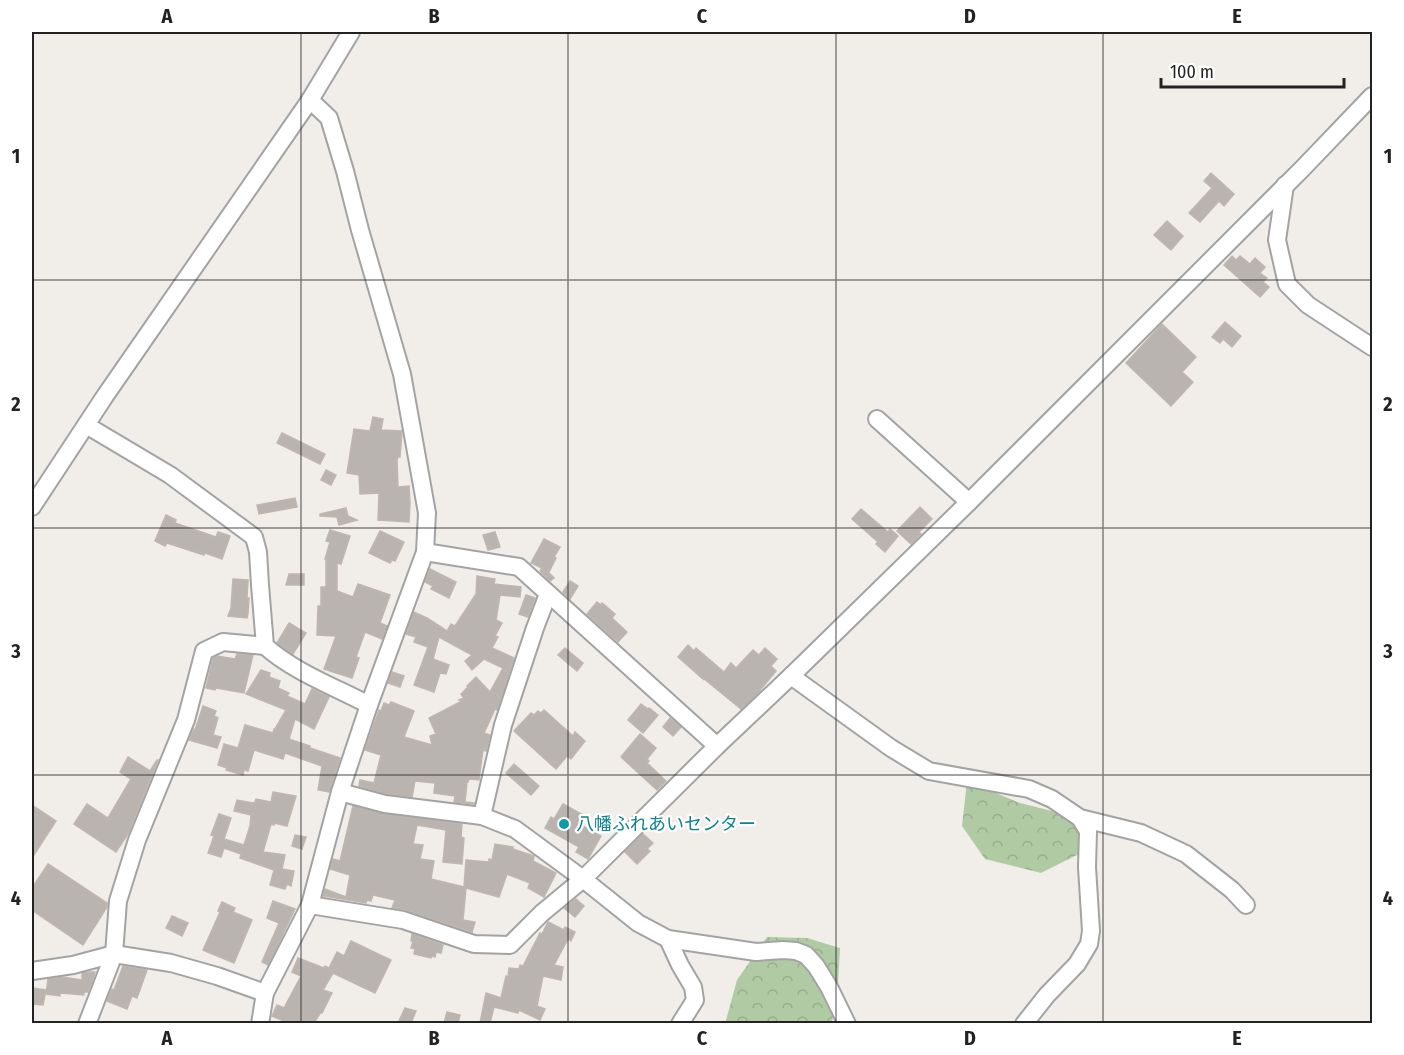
<svg xmlns="http://www.w3.org/2000/svg" width="1404" height="1055" viewBox="0 0 1404 1055" font-family="'Fira Sans Condensed','Noto Sans JP',sans-serif">
<style>
.forest{fill:url(#forest-crowns)}
.building{fill:#bab4b0;stroke:#c1b6ae;stroke-width:1.5}
.lines{fill:none;stroke-linecap:round;stroke-linejoin:round}
.minor-casing{stroke:#a3a3a3;stroke-width:20}
.minor{stroke:#fff;stroke-width:16}
.grid{fill:none;stroke:#222;stroke-width:1.5;stroke-opacity:0.55}
.culture-dot{fill:#0f9aa8;stroke:#fff;stroke-width:2}
.labels{text-anchor:middle;dominant-baseline:central;stroke-width:4.5;stroke-linejoin:round;paint-order:stroke}
.culture-label{font-size:18px;fill:#0d838f;stroke:#fff;text-anchor:start}
.neatline{fill:none;stroke:#222;stroke-width:2}
.grid-label{font-size:20px;text-anchor:middle;font-weight:bold;fill:#222}
</style>
<defs>
<pattern id="forest-crowns" width="20" height="18" patternUnits="userSpaceOnUse" patternTransform="scale(1.5)"><rect width="20" height="18" fill="#b0cba4"/><path d="M2 6a3 3 0 1 1 6 0M12 15a3 3 0 1 1 6 0" fill="none" stroke="#97ae8d"/></pattern>
</defs>
<rect width="100%" height="100%" fill="#f1eeea"/>
<!-- forest -->
<g class="forest">
<polygon points="967,781 1020,803 1080,818 1079,854 1041,873 985,859 962,826"/>
<polygon points="767,937 807,938 840,948 838,984 832,1023 725,1024 737,980"/>
</g>
<!-- building -->
<g class="building">
<polygon points="1211,173 1234,194 1224,206 1219,201 1200,222 1189,213 1212,188 1204,181"/>
<polygon points="1167,221 1183,236 1171,250 1154,235"/>
<polygon points="1232,256 1236,260 1240,256 1250,264 1255,258 1265,267 1260,273 1267,278 1263,282 1269,287 1260,297 1224,265"/>
<polygon points="1225,322 1241,336 1232,347 1223,339 1220,343 1212,337"/>
<polygon points="1162,324 1196,357 1182,372 1193,382 1171,406 1126,363"/>
<polygon points="373,417 383,419 381,430 402,431 400,457 398,457 397,460 398,487 409,486 410,503 409,522 378,520 379,493 360,494 359,475 347,473 354,429 370,431"/>
<polygon points="282,433 325,454 320,464 277,443"/>
<polygon points="326,470 336,475 331,485 321,480"/>
<polygon points="295,498 297,507 259,514 257,505"/>
<polygon points="920,507 932,519 919,532 921,534 911,544 897,531"/>
<polygon points="346,508 348,516 357,520 339,525 337,517 320,516 320,514"/>
<polygon points="861,509 888,532 890,529 898,536 885,552 876,544 878,542 852,519"/>
<polygon points="166,515 176,520 175,523 216,537 218,532 230,536 222,559 205,553 204,555 167,543 165,546 155,541"/>
<polygon points="330,530 350,536 341,564 337,563 337,591 353,597 358,584 390,595 380,623 387,626 382,639 365,632 356,657 359,658 352,678 324,669 336,636 317,635 318,606 321,606 321,587 326,587 326,560 325,559 330,542 326,541"/>
<polygon points="380,531 404,542 395,561 392,560 390,563 369,553"/>
<polygon points="495,532 500,547 488,550 483,535"/>
<polygon points="544,539 560,547 554,557 556,558 549,572 547,571 554,578 550,581 540,571 542,568 531,563"/>
<polygon points="430,569 456,582 449,598 431,589 433,586 425,582"/>
<polygon points="289,574 304,574 304,585 286,585"/>
<polygon points="477,576 495,579 494,584 521,587 520,597 500,595 496,620 502,623 495,636 498,637 492,648 514,658 497,710 495,709 484,733 490,735 486,751 483,750 479,780 469,779 468,782 467,782 465,802 474,803 474,804 454,802 455,796 434,793 435,783 415,781 412,797 387,794 359,786 360,780 374,783 381,755 365,750 379,710 381,711 384,703 389,705 391,702 414,711 404,737 432,745 430,736 436,734 429,718 462,701 459,700 464,698 461,694 468,687 467,686 476,677 490,692 503,668 484,659 472,670 465,661 472,655 439,637 433,659 449,665 446,674 440,673 434,692 414,685 428,647 414,642 416,637 406,634 414,612 427,618 447,631 451,624 455,626 476,594"/>
<polygon points="233,579 248,580 247,598 249,598 248,613 247,618 228,616 231,608"/>
<polygon points="570,581 578,586 570,599 563,592"/>
<polygon points="526,595 535,598 528,617 519,614"/>
<polygon points="597,602 601,605 602,603 615,614 612,618 627,632 618,642 587,614"/>
<polygon points="289,623 306,633 293,654 277,643"/>
<polygon points="688,645 694,651 696,648 724,672 731,663 736,668 753,650 759,655 765,648 777,659 771,666 776,671 756,695 741,709 703,678 703,679 678,657"/>
<polygon points="565,648 583,663 577,671 558,655"/>
<polygon points="237,654 253,655 244,693 216,688 215,690 206,688 213,658 217,656 235,659"/>
<polygon points="261,670 270,673 269,677 280,681 278,688 289,693 287,696 305,704 312,689 329,697 314,729 295,719 289,739 310,746 310,748 340,758 329,792 318,790 322,766 285,753 283,759 254,750 248,771 244,770 243,775 226,770 227,768 218,765 224,744 238,748 245,725 273,733 274,729 275,729 286,710 246,694"/>
<polygon points="392,672 404,676 400,687 388,683"/>
<polygon points="641,704 648,709 649,708 658,715 643,733 628,720"/>
<polygon points="203,706 216,711 214,716 218,718 213,735 221,737 217,748 189,740 194,729 195,730"/>
<polygon points="544,710 573,736 575,732 585,741 571,759 567,756 556,769 514,731 531,713 534,715 538,711 541,713"/>
<polygon points="670,718 681,727 673,736 663,727"/>
<polygon points="640,734 656,748 647,759 649,761 647,763 666,781 657,790 621,757"/>
<polygon points="128,757 150,771 157,760 158,760 128,834 116,852 74,824 87,804 108,818 131,779 120,772"/>
<polygon points="514,764 539,786 531,795 506,773"/>
<polygon points="273,792 296,796 287,826 274,823 274,825 271,824 263,852 285,855 282,869 294,871 291,886 287,884 285,889 270,885 274,870 240,858 241,854 224,848 221,857 208,853 214,836 211,835 219,814 231,818 224,839 244,845 250,826 251,815 234,811 237,800 253,803 255,802 256,799 271,802"/>
<polygon points="563,804 585,816 581,825 601,836 588,859 576,852 579,847 545,828 551,817 554,819"/>
<polygon points="32,805 56,821 32,858"/>
<polygon points="353,806 384,814 462,824 461,837 464,838 462,864 443,862 446,830 417,825 413,844 423,845 420,859 434,861 431,879 464,887 466,860 489,862 489,859 492,860 495,844 513,847 513,849 534,856 533,861 556,873 544,897 528,888 530,883 507,874 499,897 466,888 463,920 475,922 472,932 406,910 392,908 395,900 373,895 371,901 367,900 366,903 323,896 325,889 346,897 350,875 330,869 333,859 340,861"/>
<polygon points="643,834 653,843 647,849 650,851 637,864 625,852"/>
<polygon points="295,835 306,837 302,849 292,846"/>
<polygon points="48,864 107,903 107,907 83,945 32,910 32,888"/>
<polygon points="576,899 584,906 575,917 564,908"/>
<polygon points="273,901 295,909 268,965 262,962 279,923 267,918"/>
<polygon points="222,902 235,908 233,912 252,920 234,963 203,950 220,912 218,911"/>
<polygon points="172,916 188,923 182,936 166,928"/>
<polygon points="548,922 564,930 565,927 575,932 571,941 568,939 554,965 563,967 561,980 543,976 537,1006 545,1009 540,1020 519,1010 518,1013 494,1007 490,1023 480,1023 486,993 501,998 506,976 508,977 509,968 519,969 520,965 523,966 540,933 542,934"/>
<polygon points="412,934 443,945 441,953 436,952 435,957 432,956 431,958 414,954 415,949 411,948 413,941 411,941"/>
<polygon points="351,941 391,960 375,993 333,973 323,990 332,993 322,1013 321,1012 314,1023 283,1023 284,1021 272,1016 277,1005 284,1008 301,976 292,972 298,958 324,968 325,966 329,968 337,952 344,956"/>
<polygon points="123,966 147,970 137,998 132,996 127,1009 107,1001 112,989 114,990"/>
<polygon points="89,972 95,972 94,976 88,992 84,992 84,995 60,993 60,996 46,994 48,979 62,977 82,980 82,973"/>
<polygon points="32,988 46,990 43,1005 32,1004"/>
<polygon points="405,1008 416,1011 411,1023 398,1023"/>
<polygon points="447,1012 460,1015 458,1023 444,1023"/>
</g>
<g class="lines">
<defs>
<g id="minor">
<polyline points="1285,185 1277,240 1287,284 1308,305 1372,347"/>
<polyline points="877,419 969,502"/>
<path d="M86 425 170 475 254 537 258 552 260 585 265 646C294 672 335 687 369 705"/>
<polyline points="32,507 105,396 310,100 351,32"/>
<polyline points="425,552 519,567 717,746"/>
<polyline points="791,676 891,748 929,771 1029,789 1052,799 1080,818 1141,833 1186,854 1232,890 1246,905"/>
<polyline points="340,792 385,804 482,816 515,829 583,879 638,923 668,939 756,952 783,950 796,951 806,955 816,966 829,987 847,1024"/>
<polyline points="482,816 503,725 535,628 548,594"/>
<polyline points="310,905 403,920 474,944 510,945 542,913 583,879 717,746 791,676 969,502 1303,168 1372,96"/>
<polyline points="668,939 680,965 693,987 695,1000 680,1024"/>
<polyline points="32,971 73,965 114,954 171,963 217,976 265,993"/>
<polyline points="87,1024 114,954 118,901 137,840 186,720 204,651 223,642 265,646"/>
<polyline points="260,1024 265,993 310,905 340,792 369,705 425,552 427,513 402,374 360,230 345,171 329,118 310,100"/>
<polyline points="1024,1024 1047,995 1077,964 1089,944 1091,931 1087,867 1088,831 1080,818"/>
</g>
</defs>
<!-- minor casing -->
<use href="#minor" class="minor-casing"/>
<!-- minor -->
<use href="#minor" class="minor"/>
</g>
<!-- grid -->
<path class="grid" d="M301 32V1024M568 32V1024M836 32V1024M1103 32V1024M32 280H1372M32 528H1372M32 775H1372"/>
<!-- markers -->
<circle class="culture-dot" cx="564" cy="824" r="6"/>
<g class="labels">
<!-- culture labels -->
<g class="culture-label">
<text x="576" y="824">八幡ふれあいセンター</text>
</g>
</g>
<!-- border -->
<rect width="1404" height="1055" fill="none" stroke="#ffffff" stroke-width="66"/>
<!-- scale -->
<path d="M1161 78v9h183v-9" fill="none" stroke="#222222" stroke-width="3"/>
<text x="1170" y="78" font-size="18" fill="#222222" stroke="#ffffff" stroke-width="4.5" paint-order="stroke">100 m</text>
<rect x="33" y="33" width="1338" height="989" class="neatline"/>
<g class="grid-label">
<text x="167" y="23">A</text>
<text x="434" y="23">B</text>
<text x="702" y="23">C</text>
<text x="970" y="23">D</text>
<text x="1237" y="23">E</text>
<text x="16" y="163">1</text>
<text x="1388" y="163">1</text>
<text x="16" y="411">2</text>
<text x="1388" y="411">2</text>
<text x="16" y="658">3</text>
<text x="1388" y="658">3</text>
<text x="16" y="905">4</text>
<text x="1388" y="905">4</text>
<text x="167" y="1045">A</text>
<text x="434" y="1045">B</text>
<text x="702" y="1045">C</text>
<text x="970" y="1045">D</text>
<text x="1237" y="1045">E</text>
</g>
</svg>
